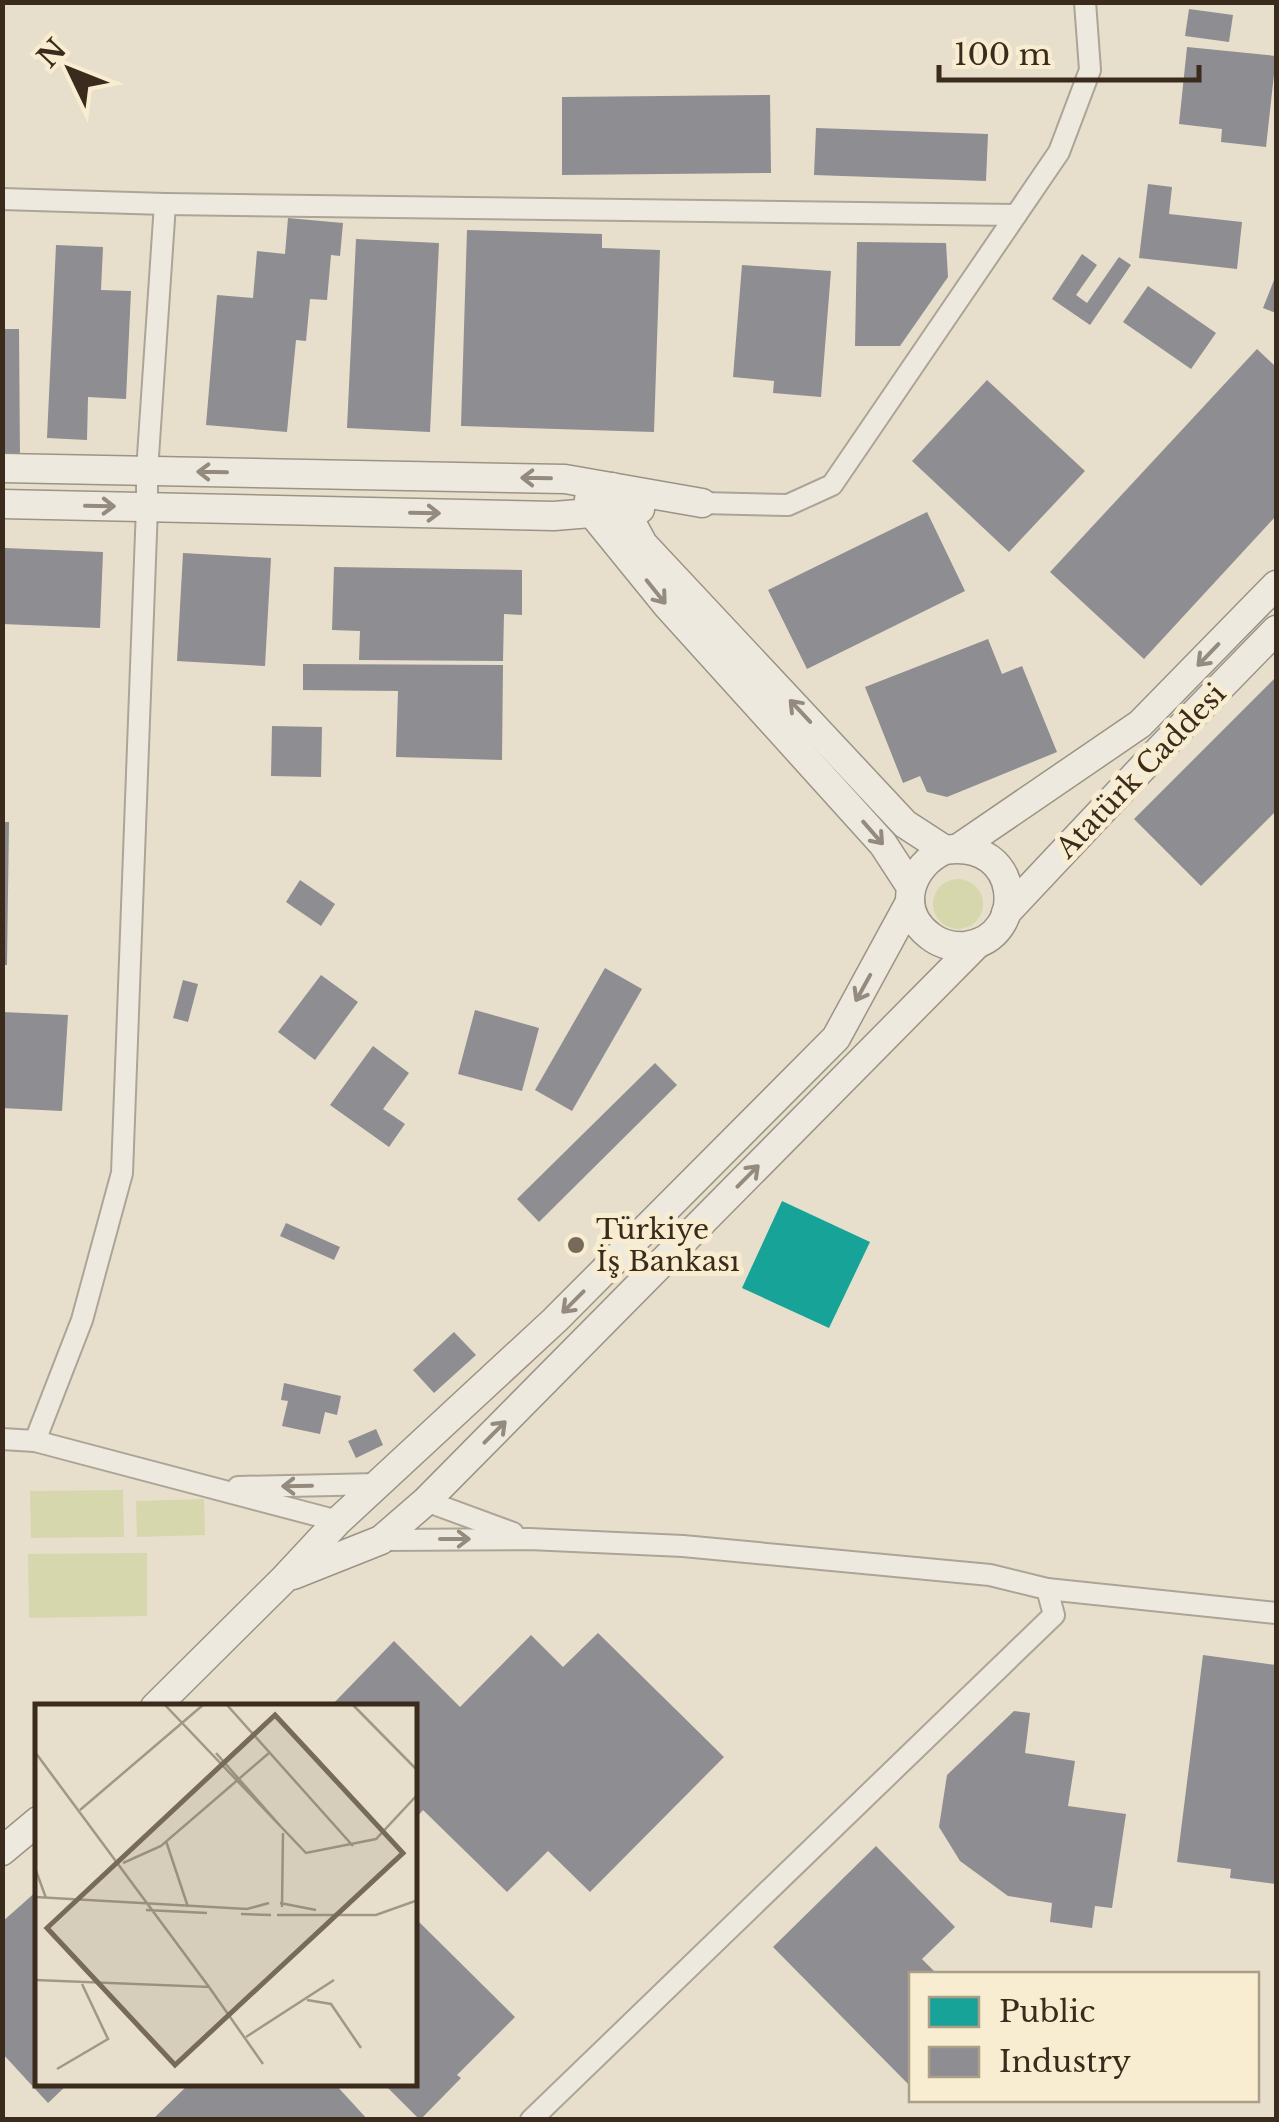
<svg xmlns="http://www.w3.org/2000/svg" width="1279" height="2122" viewBox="0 0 1279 2122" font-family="'Libre Baskerville',serif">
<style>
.green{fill:#d6d7ad}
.public{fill:#17a398}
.industry{fill:#8d8d92}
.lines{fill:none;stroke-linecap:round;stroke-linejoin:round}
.street-casing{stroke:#aca496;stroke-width:24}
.secondary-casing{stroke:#9b9385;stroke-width:31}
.street{stroke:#eee9df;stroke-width:20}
.secondary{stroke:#eee9df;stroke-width:28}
.oneway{stroke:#948a7e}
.poi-dot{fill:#776a5a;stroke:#f8edd1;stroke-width:4}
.labels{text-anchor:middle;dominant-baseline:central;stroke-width:10;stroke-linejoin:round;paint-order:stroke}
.street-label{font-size:28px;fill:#3b2b1c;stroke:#f8edd1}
.poi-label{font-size:28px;fill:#3b2b1c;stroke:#f8edd1;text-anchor:start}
.inset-road{fill:none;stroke:#a29786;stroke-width:2.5}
.view{fill:#776a5a;fill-opacity:0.15;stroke:#776a5a;stroke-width:5}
.inset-edge{fill:none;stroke:#3b2b1c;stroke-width:5}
</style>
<rect width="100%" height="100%" fill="#e7dfcc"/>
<!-- green -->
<g class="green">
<circle cx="958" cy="904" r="25"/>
<polygon points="123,1490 124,1537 31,1538 30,1491"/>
<polygon points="204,1499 205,1535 137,1537 136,1501"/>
<polygon points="147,1553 147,1616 29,1618 28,1554"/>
</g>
<!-- public -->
<polygon class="public" points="782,1201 870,1242 829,1328 742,1288"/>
<!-- industry -->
<g class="industry">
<polygon points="1189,9 1233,15 1229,42 1185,36"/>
<polygon points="1187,47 1276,56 1266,147 1221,142 1222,129 1179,124"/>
<polygon points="770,95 771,173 562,175 562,97"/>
<polygon points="816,128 988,134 986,181 814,175"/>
<polygon points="1148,184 1172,187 1169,214 1242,222 1237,269 1139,258"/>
<polygon points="288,218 343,223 340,256 331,255 327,300 310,299 306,341 296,340 287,432 206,425 217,295 253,298 257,251 285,254"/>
<polygon points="467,230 602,234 602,248 660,250 654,432 461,426"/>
<polygon points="356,239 439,243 430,432 347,428"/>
<polygon points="857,242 946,243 948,277 900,346 855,346"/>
<polygon points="56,245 103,247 101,290 131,291 126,399 88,397 87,440 47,438"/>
<polygon points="1082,254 1097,265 1076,295 1087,303 1119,257 1131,265 1090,325 1052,299"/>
<polygon points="742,265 831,271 821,397 773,393 774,381 733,377"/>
<polygon points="1276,275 1276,313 1263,308"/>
<polygon points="1148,286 1216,333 1191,369 1123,322"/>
<polygon points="2,329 19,329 20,461 2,461"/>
<polygon points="1257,349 1276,367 1276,516 1144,659 1050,572"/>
<polygon points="987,380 1085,471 1009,552 912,461"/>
<polygon points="927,512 965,591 807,669 768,590"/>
<polygon points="5,548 103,552 100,628 2,624"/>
<polygon points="183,553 271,558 265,666 177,661"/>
<polygon points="334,567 522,570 522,615 504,614 503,661 359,660 360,631 332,630"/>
<polygon points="988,639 1002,674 1022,666 1057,752 947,797 927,792 920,776 903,783 865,687"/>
<polygon points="303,664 503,665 502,760 396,757 398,691 303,690"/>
<polygon points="1276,677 1276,811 1201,886 1134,819"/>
<polygon points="272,726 322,727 321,777 271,776"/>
<polygon points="2,822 9,822 7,965 2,965"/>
<polygon points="300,880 335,904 321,926 286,902"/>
<polygon points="605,968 642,989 572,1111 535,1090"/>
<polygon points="321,975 358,1002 315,1060 278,1032"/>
<polygon points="183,980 198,984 188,1022 173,1018"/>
<polygon points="475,1010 539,1028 522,1091 458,1074"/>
<polygon points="2,1012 68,1015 62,1111 2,1108"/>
<polygon points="373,1046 409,1073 383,1109 405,1124 389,1147 330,1105"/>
<polygon points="655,1063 677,1085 539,1222 517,1199"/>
<polygon points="286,1223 340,1247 334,1260 280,1236"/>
<polygon points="454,1332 476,1355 434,1393 413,1370"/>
<polygon points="284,1383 341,1396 337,1415 325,1412 320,1434 282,1426 288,1401 281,1400"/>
<polygon points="376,1429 383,1445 356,1458 348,1441"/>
<polygon points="598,1633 724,1757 590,1892 548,1851 507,1892 423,1810 415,1819 415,1707 330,1707 394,1641 460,1707 531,1635 563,1667"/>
<polygon points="1203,1655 1276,1665 1276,1884 1230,1878 1231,1869 1177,1862"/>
<polygon points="1014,1711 1030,1713 1025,1753 1075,1761 1068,1806 1126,1814 1112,1908 1095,1906 1092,1928 1050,1922 1052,1903 1008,1896 960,1861 939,1827 947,1775"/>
<polygon points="876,1846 955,1927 922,1959 937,1974 912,1974 912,2088 773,1947"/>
<polygon points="38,1890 38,2084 68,2084 48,2103 2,2053 2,1922"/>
<polygon points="415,1918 515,2017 457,2075 461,2078 420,2120 384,2084 415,2084"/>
<polygon points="189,2084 335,2084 368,2120 152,2120"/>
</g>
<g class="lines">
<defs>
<g id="street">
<polyline points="2,199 165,204 1016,215"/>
<polyline points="702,503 788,505 832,485 1059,152 1090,70 1085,2"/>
<polyline points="2,1439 35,1441 338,1521"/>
<polyline points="35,1441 82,1320 122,1173 147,507 147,471 165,204"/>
<polyline points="238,1487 378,1484"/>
<polyline points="426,1501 513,1533"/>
<polyline points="381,1540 529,1539 683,1546 990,1575 1047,1589 1054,1615 531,2120"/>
<polyline points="1047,1589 1276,1613"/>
</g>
<g id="secondary">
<polyline points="2,468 565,479 702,503"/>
<path d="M612 487 643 544 905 824 945 850C1022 838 1029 938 966 946 953 947 940 944 930 936 895 910 910 865 945 850"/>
<polyline points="589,499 592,513 666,604 883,844 911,887"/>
<polyline points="2,504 554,516 640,509"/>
<polyline points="960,847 1140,724 1276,585"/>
<polyline points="1006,913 1161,748 1276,630"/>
<polyline points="293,1575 381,1540 426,1501 978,943"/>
<polyline points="155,1707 283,1580 338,1521 555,1320 836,1038 910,902"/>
<polyline points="2,1851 38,1821"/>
</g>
</defs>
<!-- street casing -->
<use href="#street" class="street-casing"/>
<!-- secondary casing -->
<use href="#secondary" class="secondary-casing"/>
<!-- street -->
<use href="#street" class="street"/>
<!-- secondary -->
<use href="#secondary" class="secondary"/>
</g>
<!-- one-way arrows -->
<defs><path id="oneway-shaft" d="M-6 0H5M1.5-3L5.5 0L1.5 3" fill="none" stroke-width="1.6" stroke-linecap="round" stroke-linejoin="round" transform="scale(2.5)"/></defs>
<g class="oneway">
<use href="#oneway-shaft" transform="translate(212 472) rotate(-179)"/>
<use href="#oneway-shaft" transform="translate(536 478) rotate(-179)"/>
<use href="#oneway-shaft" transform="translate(100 506) rotate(1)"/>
<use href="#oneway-shaft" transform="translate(425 513) rotate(1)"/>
<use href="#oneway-shaft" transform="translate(656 592) rotate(51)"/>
<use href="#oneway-shaft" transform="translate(1208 655) rotate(134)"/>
<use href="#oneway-shaft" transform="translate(800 711) rotate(-133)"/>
<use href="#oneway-shaft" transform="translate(873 833) rotate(49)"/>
<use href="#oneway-shaft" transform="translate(863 988) rotate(119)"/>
<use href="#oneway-shaft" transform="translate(748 1176) rotate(-45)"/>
<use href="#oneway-shaft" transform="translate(573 1302) rotate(135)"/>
<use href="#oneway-shaft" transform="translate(495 1432) rotate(-45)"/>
<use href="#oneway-shaft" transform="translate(297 1486) rotate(179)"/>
<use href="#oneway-shaft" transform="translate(455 1539)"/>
</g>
<!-- markers -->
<circle class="poi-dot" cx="576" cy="1245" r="10"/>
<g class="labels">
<!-- street labels -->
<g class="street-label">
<text transform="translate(1141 771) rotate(-46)">Atatürk Caddesi</text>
</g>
<!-- poi labels -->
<g class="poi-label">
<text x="596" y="1229">Türkiye<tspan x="596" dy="32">İş Bankası</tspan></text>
</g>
</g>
<!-- overview -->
<g transform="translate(35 1704)">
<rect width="382" height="382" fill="#e7dfcc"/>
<path class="inset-road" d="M130 1 271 149 341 135 383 90M192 1 318 142M318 1 383 67M0 48 174 283 0 276M181 49 248 125M45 106 168 1M131 137 153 203M88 159 126 142 234 49M0 164 11 194M0 193 212 205 234 199M245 199 281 206M247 203 248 129M111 206 172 209M206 210 236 211M242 211H341L383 196M174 283 228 360M272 296 296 300 326 344M211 333 299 276M22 365 73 335 47 280"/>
<path class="view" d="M240 11 368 149 140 361 12 224Z"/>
<rect width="382" height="382" class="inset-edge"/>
</g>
<!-- border -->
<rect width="1279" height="2122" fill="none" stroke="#3b2b1c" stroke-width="10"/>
<!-- legend -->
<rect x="909" y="1972" width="350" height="130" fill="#f8edd1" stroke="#ac9f89" stroke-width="2.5"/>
<rect x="929" y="1997" width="50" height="30" fill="#17a398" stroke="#ac9f89" stroke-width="2.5"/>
<text x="999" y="2022" font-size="30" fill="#3b2b1c">Public</text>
<rect x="929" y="2047" width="50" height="30" fill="#8d8d92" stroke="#ac9f89" stroke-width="2.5"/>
<text x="999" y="2072" font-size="30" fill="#3b2b1c">Industry</text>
<!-- north arrow -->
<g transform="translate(70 70) rotate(313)" stroke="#f8edd1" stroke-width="8" paint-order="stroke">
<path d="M0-8L18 38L0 25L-18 38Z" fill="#3b2b1c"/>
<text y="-15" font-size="28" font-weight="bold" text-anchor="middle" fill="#3b2b1c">N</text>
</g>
<!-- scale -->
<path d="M939 65v15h260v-15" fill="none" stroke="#3b2b1c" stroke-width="5"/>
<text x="954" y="65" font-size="30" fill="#3b2b1c" stroke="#f8edd1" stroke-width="8" paint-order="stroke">100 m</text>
</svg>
